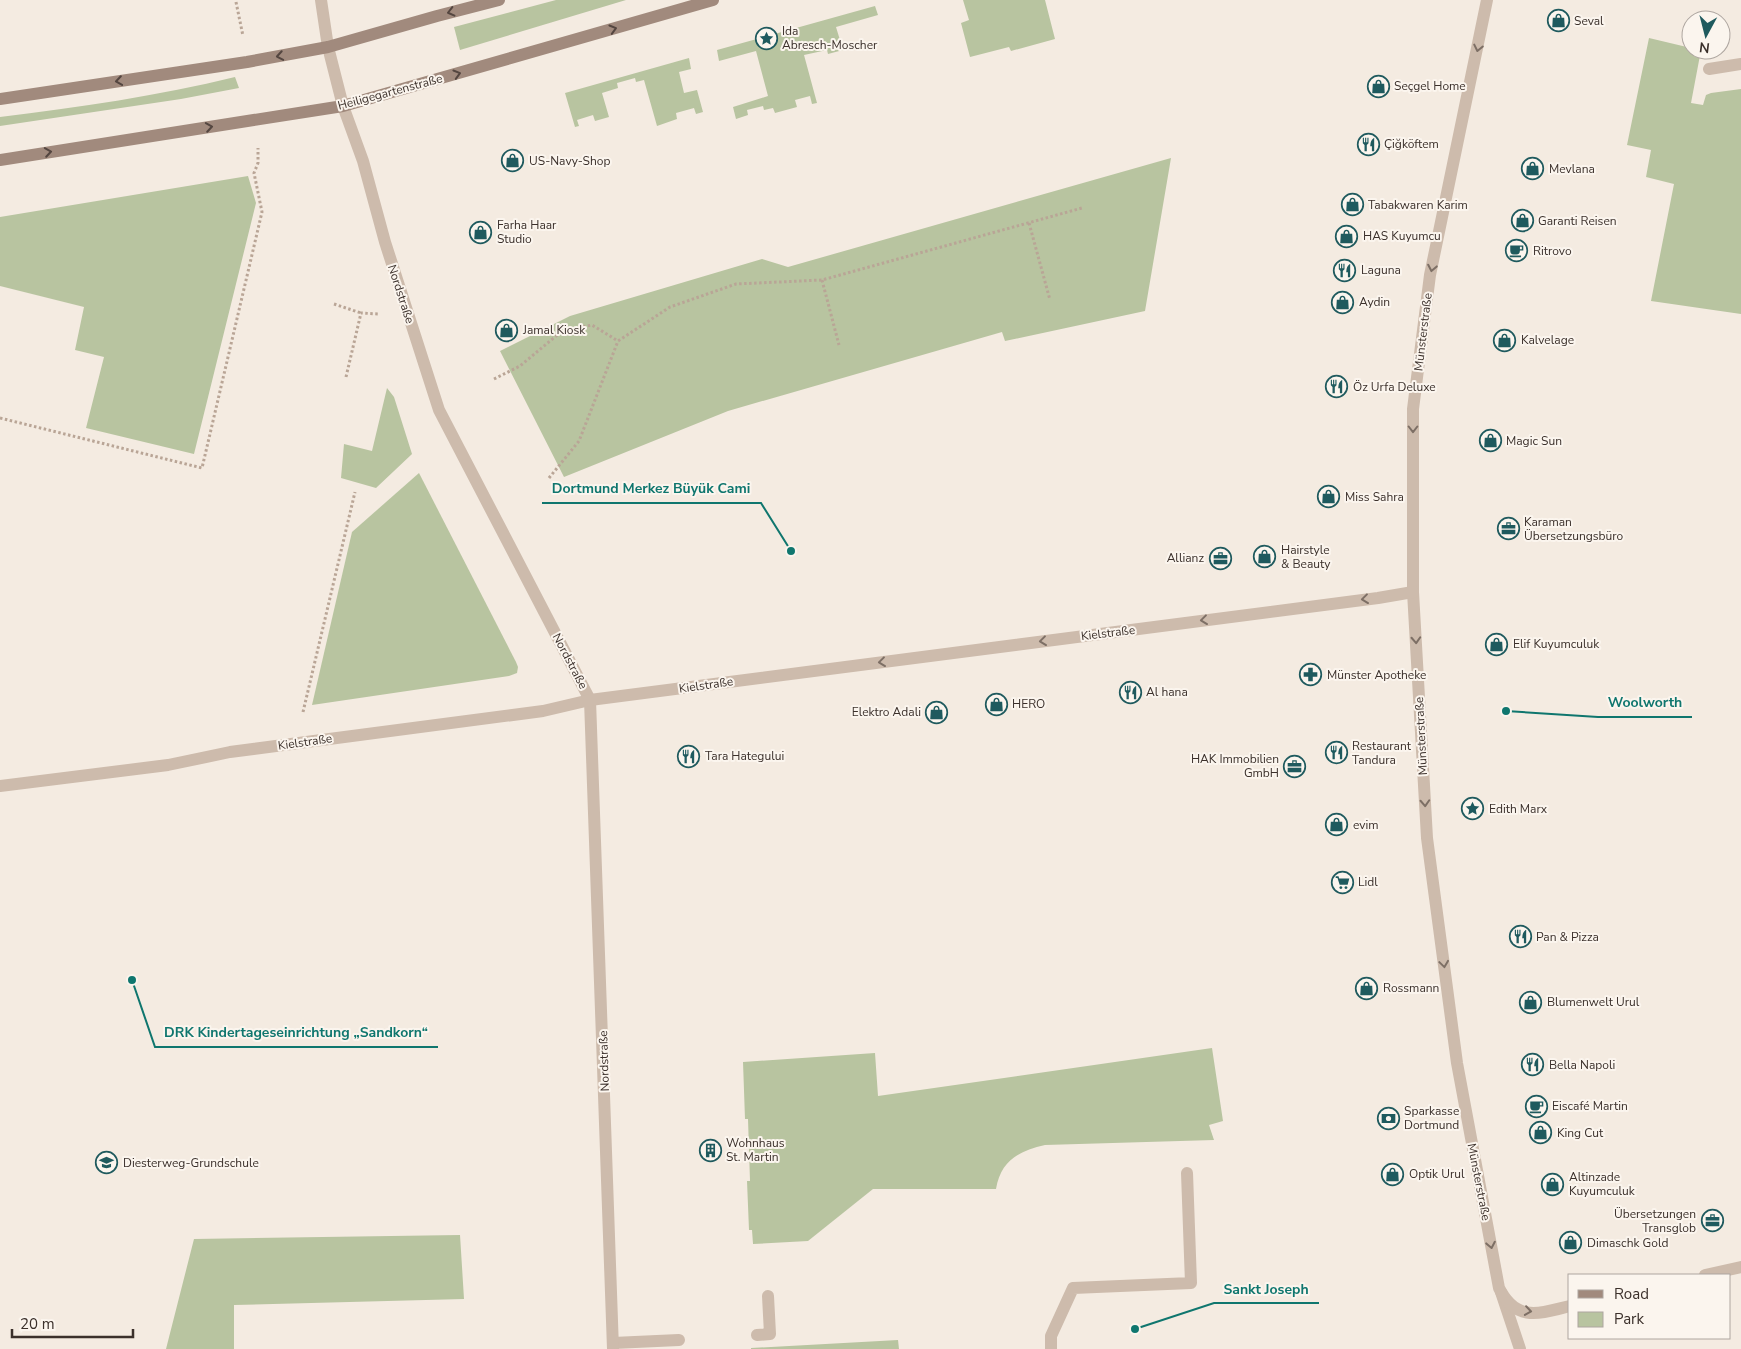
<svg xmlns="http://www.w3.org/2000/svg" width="1741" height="1349" viewBox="0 0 1741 1349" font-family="'Nunito Sans',sans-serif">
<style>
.green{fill:#b8c4a0}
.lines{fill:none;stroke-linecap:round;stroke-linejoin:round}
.path{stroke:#b9a596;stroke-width:3;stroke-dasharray:2.5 2.5;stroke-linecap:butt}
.service{stroke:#cdbbac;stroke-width:12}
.pedestrian{stroke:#cdbbac;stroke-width:12}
.minor{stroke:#cdbbac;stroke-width:12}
.secondary{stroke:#a18a7d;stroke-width:12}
.oneway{stroke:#544640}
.oneway2{stroke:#7d6f65}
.labels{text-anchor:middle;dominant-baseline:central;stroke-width:4;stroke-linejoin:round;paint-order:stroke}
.poi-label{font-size:12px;fill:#3b302b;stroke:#fbf5ee;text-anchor:start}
.street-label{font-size:12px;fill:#3b302b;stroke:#fbf5ee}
.leader{fill:none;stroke:#0f766e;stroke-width:2}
.callout-dot{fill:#0f766e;stroke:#fbf5ee;stroke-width:2}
.callout-label{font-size:14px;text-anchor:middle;font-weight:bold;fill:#0f766e;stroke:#fbf5ee;stroke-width:4;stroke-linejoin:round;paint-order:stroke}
</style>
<rect width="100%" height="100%" fill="#f4ebe1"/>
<!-- green -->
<g class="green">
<polygon points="556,0 626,0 460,50 454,27"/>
<polygon points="963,0 1045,0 1055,39 1011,51 1009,47 970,57 961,23 969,20"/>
<polygon points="875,6 878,15 836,27 843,50 828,54 827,50 804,55 817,103 812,104 810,96 795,100 797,107 775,113 773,108 764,110 763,106 747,110 748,115 736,119 733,107 768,96 756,51 719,61 717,50"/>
<polygon points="1649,38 1691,48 1691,50 1701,50 1691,103 1703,105 1706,95 1711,93 1741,89 1741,314 1651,301 1674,184 1646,177 1651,150 1627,145"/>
<polygon points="689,58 691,69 679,72 684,93 697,90 703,112 696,114 694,108 676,113 677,119 657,126 644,80 636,82 635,78 617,83 618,88 602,93 609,117 595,121 593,115 577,120 579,126 575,127 565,93"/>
<path d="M235 77 239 88 181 99 0 126V117C79 107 159 96 235 77Z"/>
<polygon points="1171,158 1145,311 1005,341 1002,332 728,411 564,477 500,351 570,316 762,259 788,267"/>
<polygon points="248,176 256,203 194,454 86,428 104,357 75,350 84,307 0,286 0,217"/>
<polygon points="387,388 394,397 412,454 376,488 341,478 344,444 372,451"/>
<polygon points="419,473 516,662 518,667 517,673 509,676 312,705 352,532"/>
<path d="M1212 1048 1223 1121 1209 1125 1214 1140 1045 1145C1019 1151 1001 1160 996 1189H873L808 1241 753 1244 752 1230H749L747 1181H750L748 1119H745L743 1062 875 1053 878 1096Z"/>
<polygon points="460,1235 464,1299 234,1305 234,1349 166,1349 194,1239"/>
<polygon points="898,1340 899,1349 751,1349 751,1348"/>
</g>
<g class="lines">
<!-- path -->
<g class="path">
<polyline points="236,2 243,36"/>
<polyline points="1029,223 1050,300"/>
<polyline points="822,280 839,345"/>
<polyline points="334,304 361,313"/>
<polyline points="346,377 361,313 379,314"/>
<polyline points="494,379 520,366 562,331 592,325 618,341 670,307 736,284 822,280 1082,208"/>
<polyline points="0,418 202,468 262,212 254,173 258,163 258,148"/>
<polyline points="549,478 579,441 618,341"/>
<polyline points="303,712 355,492"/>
</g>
<!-- service -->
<g class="service">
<polyline points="1709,69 1741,64"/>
<polyline points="757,1335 770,1334 768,1296"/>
<polyline points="613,1343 679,1340"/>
<polyline points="1051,1349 1051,1336 1073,1288 1191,1283 1187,1173"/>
</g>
<!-- pedestrian -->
<polyline class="pedestrian" points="1501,1292 1520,1349"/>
<!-- minor -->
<g class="minor">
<polyline points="321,0 328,47 343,106 363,161 385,242 439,410 590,700 613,1349"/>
<path d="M1487 0 1430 275 1413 409V592L1427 838 1457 1063 1499 1288C1516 1322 1538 1314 1570 1306"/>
<polyline points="0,786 168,765 230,752 543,711 590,700 1378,598 1413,592"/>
<polyline points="1705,1275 1741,1267"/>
</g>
<!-- secondary -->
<g class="secondary">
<polyline points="0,99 247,62 328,47 437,16 499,0"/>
<polyline points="0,160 343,106 713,0"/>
</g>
</g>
<!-- one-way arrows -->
<defs><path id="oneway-chevron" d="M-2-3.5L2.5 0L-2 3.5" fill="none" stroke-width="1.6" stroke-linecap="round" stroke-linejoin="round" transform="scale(1.25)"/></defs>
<g class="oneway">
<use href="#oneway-chevron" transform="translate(451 12) rotate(166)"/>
<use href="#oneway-chevron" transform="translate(613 29) rotate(-16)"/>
<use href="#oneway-chevron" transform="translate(280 56) rotate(170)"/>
<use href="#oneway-chevron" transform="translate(457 74) rotate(-16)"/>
<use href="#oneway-chevron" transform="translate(119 81) rotate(172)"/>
<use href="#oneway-chevron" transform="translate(209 127) rotate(-9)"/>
<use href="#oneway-chevron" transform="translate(48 152) rotate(-9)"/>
</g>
<g class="oneway2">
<use href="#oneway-chevron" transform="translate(1478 48) rotate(102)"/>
<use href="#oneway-chevron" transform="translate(1432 268) rotate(101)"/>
<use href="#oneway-chevron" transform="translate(1413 429) rotate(90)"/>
<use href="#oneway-chevron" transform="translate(1365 599) rotate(173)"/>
<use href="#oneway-chevron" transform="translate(1204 620) rotate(173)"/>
<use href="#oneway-chevron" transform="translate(1416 640) rotate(87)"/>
<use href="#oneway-chevron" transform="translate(1043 641) rotate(173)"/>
<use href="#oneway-chevron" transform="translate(882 662) rotate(173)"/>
<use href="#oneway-chevron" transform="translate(1425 803) rotate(87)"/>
<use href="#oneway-chevron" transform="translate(1444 964) rotate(82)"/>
<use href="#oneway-chevron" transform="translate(1491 1245) rotate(79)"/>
<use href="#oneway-chevron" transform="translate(1528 1311) rotate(8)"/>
</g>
<!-- icons -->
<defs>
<symbol id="shop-ring" viewBox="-11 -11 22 22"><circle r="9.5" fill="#fbf5ee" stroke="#1f5a5e" stroke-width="1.5"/><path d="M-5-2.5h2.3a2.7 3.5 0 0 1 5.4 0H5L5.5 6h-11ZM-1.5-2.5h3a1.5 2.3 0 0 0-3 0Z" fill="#1f5a5e"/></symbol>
<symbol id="sight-ring" viewBox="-11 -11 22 22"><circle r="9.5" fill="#fbf5ee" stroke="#1f5a5e" stroke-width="1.5"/><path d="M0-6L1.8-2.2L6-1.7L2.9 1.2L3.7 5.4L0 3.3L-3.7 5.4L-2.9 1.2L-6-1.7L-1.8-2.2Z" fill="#1f5a5e"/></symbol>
<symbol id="restaurant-ring" viewBox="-11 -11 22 22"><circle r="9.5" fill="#fbf5ee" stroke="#1f5a5e" stroke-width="1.5"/><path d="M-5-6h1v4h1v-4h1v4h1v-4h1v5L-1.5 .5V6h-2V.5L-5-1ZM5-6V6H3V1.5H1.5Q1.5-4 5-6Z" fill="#1f5a5e"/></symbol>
<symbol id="cafe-ring" viewBox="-11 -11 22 22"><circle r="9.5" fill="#fbf5ee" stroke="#1f5a5e" stroke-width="1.5"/><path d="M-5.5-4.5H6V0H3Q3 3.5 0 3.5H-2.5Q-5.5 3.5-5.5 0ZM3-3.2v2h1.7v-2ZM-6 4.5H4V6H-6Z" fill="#1f5a5e"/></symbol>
<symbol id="office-ring" viewBox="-11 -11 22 22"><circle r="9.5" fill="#fbf5ee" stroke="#1f5a5e" stroke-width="1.5"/><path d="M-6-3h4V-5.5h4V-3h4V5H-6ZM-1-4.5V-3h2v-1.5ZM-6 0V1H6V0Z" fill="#1f5a5e"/></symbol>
<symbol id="pharmacy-ring" viewBox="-11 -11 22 22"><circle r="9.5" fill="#fbf5ee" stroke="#1f5a5e" stroke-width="1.5"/><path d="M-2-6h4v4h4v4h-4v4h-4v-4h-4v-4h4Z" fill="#1f5a5e"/></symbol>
<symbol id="supermarket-ring" viewBox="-11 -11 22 22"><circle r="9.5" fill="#fbf5ee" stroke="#1f5a5e" stroke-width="1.5"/><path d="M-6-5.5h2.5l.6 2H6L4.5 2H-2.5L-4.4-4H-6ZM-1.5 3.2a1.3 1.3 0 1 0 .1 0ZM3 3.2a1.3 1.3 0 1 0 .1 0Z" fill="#1f5a5e"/></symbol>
<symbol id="bank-ring" viewBox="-11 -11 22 22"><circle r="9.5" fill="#fbf5ee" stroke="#1f5a5e" stroke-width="1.5"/><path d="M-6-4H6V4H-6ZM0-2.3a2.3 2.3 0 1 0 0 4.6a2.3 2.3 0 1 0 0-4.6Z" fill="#1f5a5e"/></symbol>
<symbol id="building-ring" viewBox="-11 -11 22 22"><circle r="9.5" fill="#fbf5ee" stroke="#1f5a5e" stroke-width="1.5"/><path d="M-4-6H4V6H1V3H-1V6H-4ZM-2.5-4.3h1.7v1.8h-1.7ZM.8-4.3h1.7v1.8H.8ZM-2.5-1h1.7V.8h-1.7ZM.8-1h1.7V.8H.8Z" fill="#1f5a5e"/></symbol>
<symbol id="school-ring" viewBox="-11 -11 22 22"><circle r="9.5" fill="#fbf5ee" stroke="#1f5a5e" stroke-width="1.5"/><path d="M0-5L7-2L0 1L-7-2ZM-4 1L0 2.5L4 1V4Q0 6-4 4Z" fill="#1f5a5e"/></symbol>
</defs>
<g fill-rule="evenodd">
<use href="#shop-ring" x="1546" y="8" width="25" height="25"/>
<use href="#sight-ring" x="754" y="26" width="25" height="25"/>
<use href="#shop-ring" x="1366" y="74" width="25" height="25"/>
<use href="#restaurant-ring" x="1356" y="132" width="25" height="25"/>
<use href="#shop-ring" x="500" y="148" width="25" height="25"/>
<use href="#shop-ring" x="1520" y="156" width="25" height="25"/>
<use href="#shop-ring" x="1340" y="192" width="25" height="25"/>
<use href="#shop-ring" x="1510" y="208" width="25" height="25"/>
<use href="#shop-ring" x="468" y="220" width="25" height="25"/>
<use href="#shop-ring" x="1334" y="224" width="25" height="25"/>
<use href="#cafe-ring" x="1504" y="238" width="25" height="25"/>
<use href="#restaurant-ring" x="1332" y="258" width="25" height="25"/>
<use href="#shop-ring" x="1330" y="290" width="25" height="25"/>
<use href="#shop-ring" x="494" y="318" width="25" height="25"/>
<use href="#shop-ring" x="1492" y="328" width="25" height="25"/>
<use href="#restaurant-ring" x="1324" y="374" width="25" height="25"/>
<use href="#shop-ring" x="1478" y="428" width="25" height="25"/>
<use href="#shop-ring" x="1316" y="484" width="25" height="25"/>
<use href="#office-ring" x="1496" y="516" width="25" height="25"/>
<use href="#shop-ring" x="1252" y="544" width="25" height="25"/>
<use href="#office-ring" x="1208" y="546" width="25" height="25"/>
<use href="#shop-ring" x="1484" y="632" width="25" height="25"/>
<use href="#pharmacy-ring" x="1298" y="662" width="25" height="25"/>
<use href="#restaurant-ring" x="1118" y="680" width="25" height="25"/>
<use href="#shop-ring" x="984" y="692" width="25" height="25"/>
<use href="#shop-ring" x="924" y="700" width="25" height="25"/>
<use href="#restaurant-ring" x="1324" y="740" width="25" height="25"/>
<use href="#restaurant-ring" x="676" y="744" width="25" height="25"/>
<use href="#office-ring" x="1282" y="754" width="25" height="25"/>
<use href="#sight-ring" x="1460" y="796" width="25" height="25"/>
<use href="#shop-ring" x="1324" y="812" width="25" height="25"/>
<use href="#supermarket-ring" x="1330" y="870" width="25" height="25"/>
<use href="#restaurant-ring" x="1508" y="924" width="25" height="25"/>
<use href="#shop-ring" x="1354" y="976" width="25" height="25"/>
<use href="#shop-ring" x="1518" y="990" width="25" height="25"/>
<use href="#restaurant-ring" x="1520" y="1052" width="25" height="25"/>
<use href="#cafe-ring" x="1524" y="1094" width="25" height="25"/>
<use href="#bank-ring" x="1376" y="1106" width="25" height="25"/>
<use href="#shop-ring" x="1528" y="1120" width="25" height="25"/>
<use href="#building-ring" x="698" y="1138" width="25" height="25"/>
<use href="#school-ring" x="94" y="1150" width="25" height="25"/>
<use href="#shop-ring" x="1380" y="1162" width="25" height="25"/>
<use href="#shop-ring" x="1540" y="1172" width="25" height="25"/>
<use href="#office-ring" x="1700" y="1208" width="25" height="25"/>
<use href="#shop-ring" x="1558" y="1230" width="25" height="25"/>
</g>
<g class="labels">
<!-- poi labels -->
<g class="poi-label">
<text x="1574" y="21">Seval</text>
<text x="782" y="31">Ida<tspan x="782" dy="14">Abresch-Moscher</tspan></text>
<text x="1394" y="86">Seçgel Home</text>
<text x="1384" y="144">Çiğköftem</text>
<text x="529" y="161">US-Navy-Shop</text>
<text x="1549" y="169">Mevlana</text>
<text x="1368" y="205">Tabakwaren Karim</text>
<text x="1538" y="221">Garanti Reisen</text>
<text x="497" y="225">Farha Haar<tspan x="497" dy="14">Studio</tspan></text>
<text x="1363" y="236">HAS Kuyumcu</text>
<text x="1533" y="251">Ritrovo</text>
<text x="1361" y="270">Laguna</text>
<text x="1359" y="302">Aydin</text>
<text x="523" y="330">Jamal Kiosk</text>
<text x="1521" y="340">Kalvelage</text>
<text x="1353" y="387">Öz Urfa Deluxe</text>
<text x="1506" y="441">Magic Sun</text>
<text x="1345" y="497">Miss Sahra</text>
<text x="1524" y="522">Karaman<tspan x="1524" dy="14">Übersetzungsbüro</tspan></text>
<text x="1281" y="550">Hairstyle<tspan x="1281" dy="14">&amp; Beauty</tspan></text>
<text x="1204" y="558" text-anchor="end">Allianz</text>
<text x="1513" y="644">Elif Kuyumculuk</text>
<text x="1327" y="675">Münster Apotheke</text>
<text x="1146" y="692">Al hana</text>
<text x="1012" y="704">HERO</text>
<text x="921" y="712" text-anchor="end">Elektro Adali</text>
<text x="1352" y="746">Restaurant<tspan x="1352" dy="14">Tandura</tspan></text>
<text x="705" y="756">Tara Hategului</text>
<text x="1279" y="759" text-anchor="end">HAK Immobilien<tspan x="1279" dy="14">GmbH</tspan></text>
<text x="1489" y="809">Edith Marx</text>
<text x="1353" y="825">evim</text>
<text x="1358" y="882">Lidl</text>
<text x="1536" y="937">Pan &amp; Pizza</text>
<text x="1383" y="988">Rossmann</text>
<text x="1547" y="1002">Blumenwelt Urul</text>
<text x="1549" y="1065">Bella Napoli</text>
<text x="1552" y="1106">Eiscafé Martin</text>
<text x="1404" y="1111">Sparkasse<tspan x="1404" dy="14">Dortmund</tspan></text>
<text x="1557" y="1133">King Cut</text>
<text x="726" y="1143">Wohnhaus<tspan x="726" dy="14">St. Martin</tspan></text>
<text x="123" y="1163">Diesterweg-Grundschule</text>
<text x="1409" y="1174">Optik Urul</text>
<text x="1569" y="1177">Altinzade<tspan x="1569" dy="14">Kuyumculuk</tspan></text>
<text x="1696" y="1214" text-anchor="end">Übersetzungen<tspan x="1696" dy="14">Transglob</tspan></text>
<text x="1587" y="1243">Dimaschk Gold</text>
</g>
<!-- street labels -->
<g class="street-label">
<text transform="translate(390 92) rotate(-15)">Heiligegartenstraße</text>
<text transform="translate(401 294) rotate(72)">Nordstraße</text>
<text transform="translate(1423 332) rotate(-83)">Münsterstraße</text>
<text transform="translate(1108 633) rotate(-7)">Kielstraße</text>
<text transform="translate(570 661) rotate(62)">Nordstraße</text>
<text transform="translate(706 685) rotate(-8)">Kielstraße</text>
<text transform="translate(1421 736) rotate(-93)">Münsterstraße</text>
<text transform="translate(305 742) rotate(-8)">Kielstraße</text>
<text transform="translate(604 1061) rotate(-92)">Nordstraße</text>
<text transform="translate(1479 1182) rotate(79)">Münsterstraße</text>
</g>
</g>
<!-- callouts -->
<path class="leader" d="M791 551L761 503H542M1506 711L1598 717H1692M132 980L155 1047H438M1135 1329L1214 1303H1319"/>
<g class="callout-dot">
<circle cx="791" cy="551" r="5"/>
<circle cx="1506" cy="711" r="5"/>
<circle cx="132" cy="980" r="5"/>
<circle cx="1135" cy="1329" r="5"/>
</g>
<g class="callout-label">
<text x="651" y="493">Dortmund Merkez Büyük Cami</text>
<text x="1645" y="707">Woolworth</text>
<text x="296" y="1037">DRK Kindertageseinrichtung „Sandkorn“</text>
<text x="1266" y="1294">Sankt Joseph</text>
</g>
<!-- legend -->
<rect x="1568" y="1274" width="162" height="65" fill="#fbf5ee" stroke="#aea6a0"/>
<rect x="1578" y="1290" width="25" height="8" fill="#a18a7d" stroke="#aea6a0"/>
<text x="1614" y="1299" font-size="15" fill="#3b302b">Road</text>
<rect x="1578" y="1312" width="25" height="15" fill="#b8c4a0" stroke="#aea6a0"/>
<text x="1614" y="1324" font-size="15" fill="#3b302b">Park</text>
<!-- north arrow -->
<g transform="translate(1706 35) rotate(187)"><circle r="24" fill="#fbf5ee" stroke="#aea6a0"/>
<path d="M0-4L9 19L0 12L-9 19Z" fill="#1f5a5e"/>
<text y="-8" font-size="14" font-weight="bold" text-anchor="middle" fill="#3b302b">N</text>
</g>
<!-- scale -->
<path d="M12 1329v8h121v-8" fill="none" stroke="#3b302b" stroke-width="2.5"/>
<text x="20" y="1329" font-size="15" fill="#3b302b" stroke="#fbf5ee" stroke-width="4" paint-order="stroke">20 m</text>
</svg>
